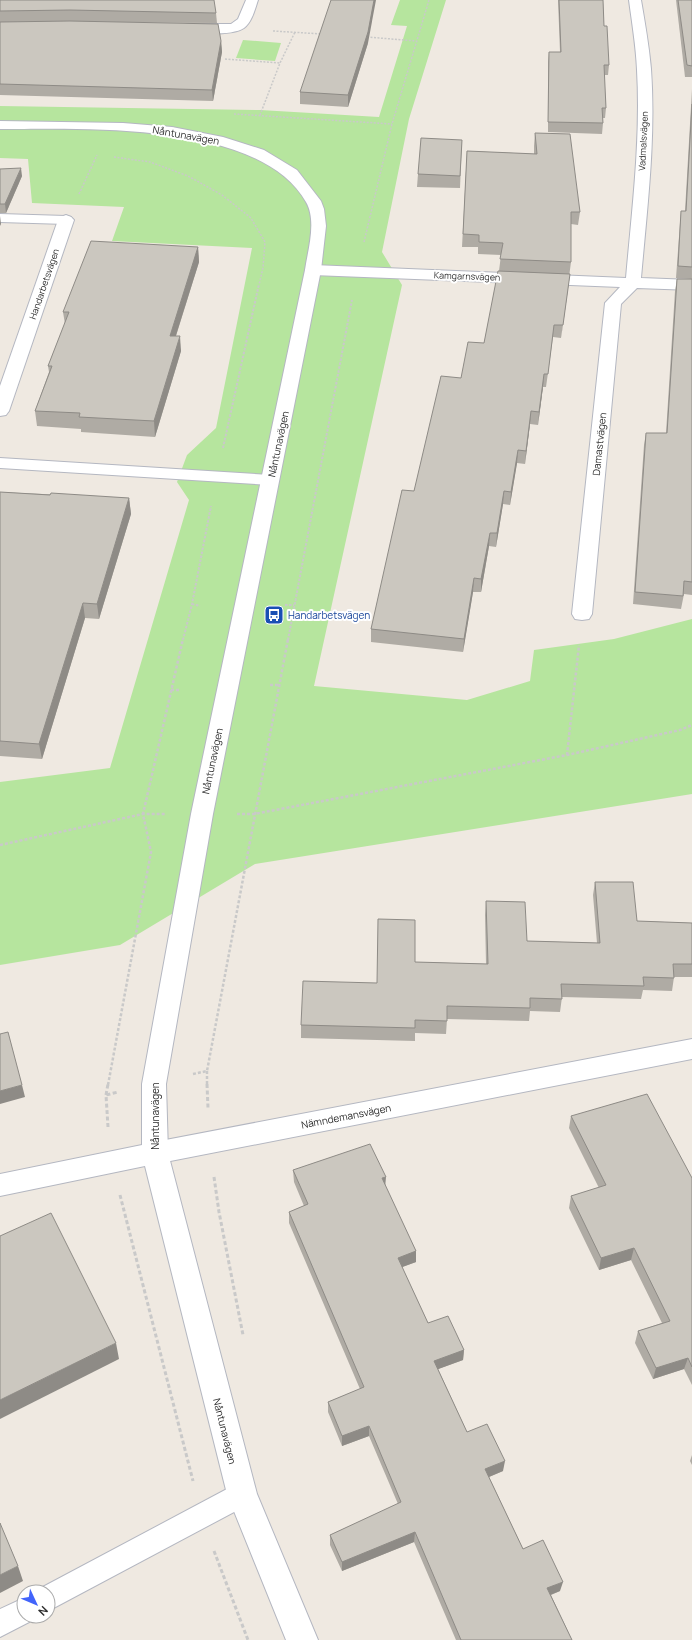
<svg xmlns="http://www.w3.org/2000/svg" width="692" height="1640" viewBox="0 0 692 1640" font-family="Manrope,sans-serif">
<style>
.green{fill:#b6e59e}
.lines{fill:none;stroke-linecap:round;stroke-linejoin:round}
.service-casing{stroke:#b4b7c1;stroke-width:2}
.minor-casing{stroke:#b4b7c1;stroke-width:2}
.tertiary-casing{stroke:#b4b7c1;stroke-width:2}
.path-far3{stroke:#c9c9c9;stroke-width:1.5;stroke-dasharray:2 1.5;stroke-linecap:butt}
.path-far2{stroke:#c9c9c9;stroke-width:2;stroke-dasharray:2.5 1.5;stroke-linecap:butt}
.path-far1{stroke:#c9c9c9;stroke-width:2.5;stroke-dasharray:3 2;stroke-linecap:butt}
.path{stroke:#c9c9c9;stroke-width:3;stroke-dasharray:4 2.5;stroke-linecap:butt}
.service{fill:#fff;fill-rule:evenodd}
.minor{fill:#fff;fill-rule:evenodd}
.tertiary{fill:#fff;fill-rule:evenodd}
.wall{fill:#afaba4}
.shaded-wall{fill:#8e8b86}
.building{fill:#cbc7bf;stroke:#8e8b86}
.labels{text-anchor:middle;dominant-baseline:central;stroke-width:4;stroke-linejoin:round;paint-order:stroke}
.far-street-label{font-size:9px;fill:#2e2e2e;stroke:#fff}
.street-label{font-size:10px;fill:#2e2e2e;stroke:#fff}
.transit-label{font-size:10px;fill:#164399;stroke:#fff;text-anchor:start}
</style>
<rect width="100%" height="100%" fill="#efe9e1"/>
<!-- green -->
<g class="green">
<polygon points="400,0 446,0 409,119 382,252 402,285 314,686 467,700 530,681 534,650 614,639 692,619 692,794 255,864 120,945 0,965 0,782 110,768 189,500 177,482 187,455 216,428 252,248 112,241 124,207 32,203 28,159 0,158 0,106 260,110 379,117 407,26 391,25"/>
<polygon points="243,40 281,43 275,61 236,58"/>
</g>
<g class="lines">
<defs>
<g id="service">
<polygon points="0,214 66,216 71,217 73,220 71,223 66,224 0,222"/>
<polygon points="242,1481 251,1485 255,1494 251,1503 48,1611 48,1592 37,1592 39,1589"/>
<polygon points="24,1598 24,1616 35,1616 33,1620 0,1637 0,1609"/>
</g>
<g id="minor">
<path d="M246 0H258C255 9 252 22 244 28 232 36 198 34 184 31L182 28 184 25 189 24H231L238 19Z"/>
<path d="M629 0H641C645 23 649 46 651 69 656 139 647 209 641 278L692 280V290L637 288 621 304 592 614 589 619 582 620 575 619 572 614 605 303 620 287 313 275 307 273 305 270 307 267 313 265 626 278C632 209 641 139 637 70 636 46 632 23 629 0Z"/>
<polygon points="66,215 71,217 74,220 9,411 6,415 0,416 0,386 58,220 61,217"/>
<polygon points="0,458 270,475 276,476 279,480 276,484 270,485 0,468"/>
<polygon points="692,1039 692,1059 155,1164 146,1161 142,1153 146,1145 155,1142"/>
</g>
<path id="tertiary" d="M0 121 123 123 172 127 223 137 264 150 297 170 321 201 324 209 326 226 321 270 213 814 166 1084 168 1153 257 1494 318 1640H286L227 1494 145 1166 0 1196V1174L142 1145V1084L191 814 305 270C308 249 317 221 306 202 260 120 81 129 0 129Z"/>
</defs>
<!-- service casing -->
<use href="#service" class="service-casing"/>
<!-- minor casing -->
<use href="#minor" class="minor-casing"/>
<!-- tertiary casing -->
<use href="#tertiary" class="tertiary-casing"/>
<!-- path-far3 -->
<g class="path-far3">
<polyline points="273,31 322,34"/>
<polyline points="367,37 416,41"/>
<polyline points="225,59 280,63"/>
<polyline points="234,114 392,124"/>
<polyline points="260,115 280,63 295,32"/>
<polyline points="114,157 150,162 188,176 222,195 251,218 265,242 263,268 259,285"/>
<polyline points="79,194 97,155"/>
<polyline points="364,242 392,124 429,0"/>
</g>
<!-- path-far2 -->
<g class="path-far2">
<polyline points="223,448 259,284"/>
<polyline points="192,604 200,606"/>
<polyline points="285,605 294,605"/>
<polyline points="183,640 192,604 211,506"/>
<polyline points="288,640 352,300"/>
</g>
<!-- path-far1 -->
<g class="path-far1">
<polyline points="270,685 279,685"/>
<polyline points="171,690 181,690"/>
<polyline points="567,755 579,645"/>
<polyline points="237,814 254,814 567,755 680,730 692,725"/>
<polyline points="0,845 143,814 166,814"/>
<polyline points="207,1071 207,1085"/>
<polyline points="193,1074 207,1071 288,639"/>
<polyline points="108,1085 151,852 143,814 183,639"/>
</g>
<!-- path -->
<g class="path">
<polyline points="207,1084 208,1108"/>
<polyline points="106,1095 108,1084"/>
<polyline points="108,1127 106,1095 118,1092"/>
<polyline points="214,1177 219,1212 243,1335"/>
<polyline points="120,1195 193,1481"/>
<polyline points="214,1551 248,1640"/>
</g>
<!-- service -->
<use href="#service" class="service"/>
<!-- minor -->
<use href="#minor" class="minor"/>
<!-- tertiary -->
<use href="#tertiary" class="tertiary"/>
</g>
<!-- wall -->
<g class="wall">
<polygon points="0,0 216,13 217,23 0,22"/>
<polygon points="558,0 603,0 604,26 609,65 608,75 604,75 606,108 605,118 603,118 603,123 602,134 548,132 548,62 549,52 560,52"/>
<polygon points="676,0 692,0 692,77 685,77"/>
<polygon points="0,22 221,41 222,52 213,101 0,95"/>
<polygon points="368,43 348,107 300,104 300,92"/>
<polygon points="692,89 692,279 676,278 680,223 681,211 685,211"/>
<polygon points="535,133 580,212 578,225 571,224 571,262 561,338 553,337 546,387 543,387 538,425 530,424 525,464 517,463 510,505 503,504 496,547 489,546 481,592 473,592 463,652 371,642 371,629 414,491 461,378 484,343 499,271 501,255 478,254 478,247 462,247 467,151 534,154 534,146"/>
<polygon points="462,140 460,188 417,187 418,174"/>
<polygon points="0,169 22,176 6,213 0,213"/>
<polygon points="198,247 199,262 176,336 181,351 155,437 81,432 81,429 37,426 35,411 49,372 48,366 65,324 63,312"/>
<polygon points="677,279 692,279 692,595 684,594 681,609 633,604 644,445 646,433 666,433 675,291"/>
<polygon points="0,492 129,498 131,514 99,619 85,618 42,759 0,756"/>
<polygon points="595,882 637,921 692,923 692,977 674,977 672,991 643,990 641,999 562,997 560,1012 530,1011 529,1021 447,1019 446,1034 415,1033 415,1041 301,1038 301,1025 415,962 486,964 485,915 486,901 527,941 597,943 593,895"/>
<polygon points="571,1116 692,1178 692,1385 684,1369 653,1379 635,1343 638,1331 662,1323 631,1260 599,1270 569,1208 571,1196 599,1188 569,1128"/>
<polygon points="293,1170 385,1186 416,1251 416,1262 402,1267 428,1323 464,1350 463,1360 438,1369 467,1432 503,1471 489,1477 523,1549 560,1591 551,1595 572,1640 456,1640 414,1542 342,1571 330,1545 330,1535 398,1504 369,1436 342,1446 328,1412 328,1402 360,1389 289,1223 289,1212 304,1206 294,1182"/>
<polygon points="692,1455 692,1465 690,1461"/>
</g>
<!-- shaded-wall -->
<g class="shaded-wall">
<polygon points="374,0 376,0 368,43 348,107 348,95"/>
<polygon points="221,41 222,52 213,101 212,90"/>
<polygon points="21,168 22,176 6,213 5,204"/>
<polygon points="0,216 1,224 0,226"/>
<polygon points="198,247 199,262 171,351 170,336"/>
<polygon points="570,274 568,286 561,338 563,325"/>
<polygon points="180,336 181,351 155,437 154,421"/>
<polygon points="544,374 543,387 538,425 539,412"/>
<polygon points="531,411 530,424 525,464 526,451"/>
<polygon points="518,450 517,463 510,505 511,492"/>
<polygon points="504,491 503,504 496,547 497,533"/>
<polygon points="129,498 131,514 99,619 97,604"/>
<polygon points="490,533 489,546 481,592 481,579"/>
<polygon points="474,578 473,592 463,652 464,639"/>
<polygon points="83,603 85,618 42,759 39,744"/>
<polygon points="22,1085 25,1097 0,1104 0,1091"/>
<polygon points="386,1177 385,1188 382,1178"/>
<polygon points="634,1248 631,1260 599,1270 601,1258"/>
<polygon points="416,1251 416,1262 397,1269 398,1258"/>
<polygon points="116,1343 119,1359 0,1419 0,1400"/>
<polygon points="464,1350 463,1360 433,1371 434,1361"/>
<polygon points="688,1358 684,1369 653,1379 656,1368"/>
<polygon points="369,1426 369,1436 342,1446 342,1436"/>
<polygon points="505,1461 503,1471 484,1479 485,1469"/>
<polygon points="415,1532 414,1542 342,1571 342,1562"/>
<polygon points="18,1566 23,1581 0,1593 0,1575"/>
<polygon points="563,1582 560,1591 545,1597 547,1588"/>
</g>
<!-- building -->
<g class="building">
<polygon points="0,0 214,0 216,13 70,10 0,11"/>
<polygon points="331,0 374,0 368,32 348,95 300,92"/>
<polygon points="559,0 603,0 604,26 607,26 609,65 604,65 606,108 602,108 603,123 548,122 549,52 561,52"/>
<polygon points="678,0 692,0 692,66 687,65"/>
<polygon points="70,21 218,24 221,41 212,90 0,84 0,22"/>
<polygon points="692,104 692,267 678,266 681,211 686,211"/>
<polygon points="535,133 570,134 580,212 571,212 571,262 500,259 503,243 479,242 479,235 463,234 467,151 537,154"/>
<polygon points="421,138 462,140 460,176 418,174"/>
<polygon points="21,168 5,204 0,204 0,169"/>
<polygon points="91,241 198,247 170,336 180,336 154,421 79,417 80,413 35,411 52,366 48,366 69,312 63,312"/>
<polygon points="498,271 570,274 563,325 554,325 548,374 544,374 539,412 531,411 526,451 518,450 511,492 504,491 497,533 490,533 481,579 474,578 464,639 371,629 402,490 414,491 441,376 461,378 468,342 484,343"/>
<polygon points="677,279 692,279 692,582 684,581 683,596 635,592 646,433 667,433"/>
<polygon points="0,492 50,495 51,493 129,498 97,604 83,603 39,744 0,741"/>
<polygon points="595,882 633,882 637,921 692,923 692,964 673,964 674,978 643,977 644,986 561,984 562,999 530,998 530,1008 447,1006 447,1021 415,1020 415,1028 301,1025 303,981 377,983 378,919 415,920 415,962 488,964 486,901 525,902 527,941 600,943"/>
<polygon points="8,1032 22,1085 0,1091 0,1034"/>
<polygon points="647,1094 692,1178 692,1367 688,1358 656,1368 638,1331 670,1321 634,1248 601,1258 571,1196 606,1185 571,1116"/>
<polygon points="370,1144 386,1177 382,1178 416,1251 398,1258 428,1323 448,1316 464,1350 434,1361 467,1432 487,1424 505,1461 485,1469 523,1549 543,1540 563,1582 547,1588 572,1640 461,1640 415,1532 342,1562 330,1535 401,1502 369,1426 342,1436 328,1402 364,1387 289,1212 308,1204 293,1170"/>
<polygon points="51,1213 116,1343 0,1400 0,1236"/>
<polygon points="0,1523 18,1566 0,1575"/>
</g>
<!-- icons -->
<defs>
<symbol id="bus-square" viewBox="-11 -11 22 22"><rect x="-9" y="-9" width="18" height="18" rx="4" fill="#1a4fb4" stroke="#fff"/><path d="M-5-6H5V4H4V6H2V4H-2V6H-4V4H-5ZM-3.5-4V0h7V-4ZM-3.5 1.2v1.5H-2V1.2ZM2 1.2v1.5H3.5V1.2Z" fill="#fff"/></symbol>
</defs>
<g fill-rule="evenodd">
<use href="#bus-square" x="263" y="604" width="22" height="22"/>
</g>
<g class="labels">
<!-- far-street labels -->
<g class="far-street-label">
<text transform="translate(643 141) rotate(-87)">Vadmalsvägen</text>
<text transform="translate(467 276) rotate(2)">Kamgarnsvägen</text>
<text transform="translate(44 284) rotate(-71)">Handarbetsvägen</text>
</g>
<!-- street labels -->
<g class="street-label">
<text transform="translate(186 135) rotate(10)">Nåntunavägen</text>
<text transform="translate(278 444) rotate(-78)">Nåntunavägen</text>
<text transform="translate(599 444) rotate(-84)">Damastvägen</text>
<text transform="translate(212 761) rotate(-78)">Nåntunavägen</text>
<text transform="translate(155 1116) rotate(-90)">Nåntunavägen</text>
<text transform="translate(346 1116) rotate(-11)">Nämndemansvägen</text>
<text transform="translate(225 1431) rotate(76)">Nåntunavägen</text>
</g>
<!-- transit labels -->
<g class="transit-label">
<text x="288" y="615">Handarbetsvägen</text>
</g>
</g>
<!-- north arrow -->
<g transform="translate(36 1604) rotate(134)"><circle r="19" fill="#ffffff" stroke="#ababab"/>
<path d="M0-3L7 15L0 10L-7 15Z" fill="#4264fb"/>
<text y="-6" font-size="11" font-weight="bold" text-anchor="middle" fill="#2e2e2e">N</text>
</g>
</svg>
